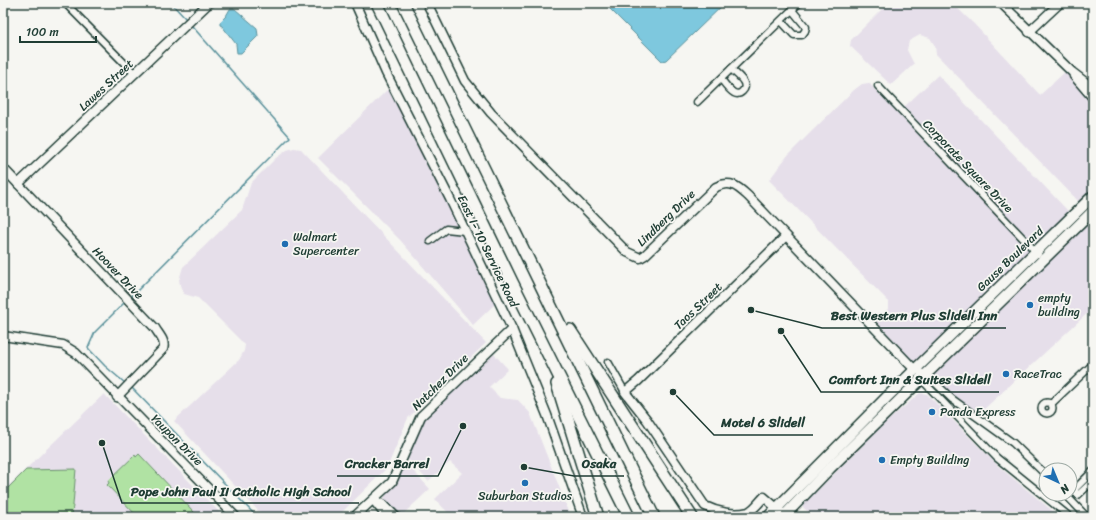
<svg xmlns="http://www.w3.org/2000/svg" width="1096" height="520" viewBox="0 0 1096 520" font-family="Sriracha,sans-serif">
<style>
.built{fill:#e6dfea}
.green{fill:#b0e2a3;stroke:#68906c}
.water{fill:#7ec8de;stroke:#58909a}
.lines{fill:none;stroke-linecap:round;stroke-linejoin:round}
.stream{stroke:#58909a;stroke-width:1.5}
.minor-casing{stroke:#1f3d34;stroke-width:9}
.tertiary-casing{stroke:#1f3d34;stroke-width:11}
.primary-casing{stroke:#1f3d34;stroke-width:13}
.motorway-casing{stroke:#1f3d34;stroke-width:14}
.minor{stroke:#f6f6f2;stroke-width:6}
.tertiary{stroke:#f6f6f2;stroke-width:8}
.primary{stroke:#f6f6f2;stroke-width:10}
.motorway{stroke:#f6f6f2;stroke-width:11}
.poi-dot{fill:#1f6fb2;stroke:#f6f6f2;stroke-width:1.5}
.labels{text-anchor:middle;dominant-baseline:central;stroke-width:3.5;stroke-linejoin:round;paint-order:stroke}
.street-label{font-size:12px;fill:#1f3d34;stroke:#f6f6f2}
.poi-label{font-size:12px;fill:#1f3d34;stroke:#f6f6f2;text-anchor:start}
.leader{fill:none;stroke:#1f3d34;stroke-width:1.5}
.callout-dot{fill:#1f3d34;stroke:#f6f6f2;stroke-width:1.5}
.callout-label{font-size:13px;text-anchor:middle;font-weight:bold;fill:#1f3d34;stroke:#f6f6f2;stroke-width:3.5;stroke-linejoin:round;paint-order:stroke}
</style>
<rect width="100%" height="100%" fill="#f6f6f2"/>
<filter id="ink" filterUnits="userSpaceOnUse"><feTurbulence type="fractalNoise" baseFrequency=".025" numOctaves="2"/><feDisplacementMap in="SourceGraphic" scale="8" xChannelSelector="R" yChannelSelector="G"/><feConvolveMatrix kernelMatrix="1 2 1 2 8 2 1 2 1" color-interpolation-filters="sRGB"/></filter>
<g filter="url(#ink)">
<!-- built -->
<g class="built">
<polygon points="888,3 952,3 974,24 1040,95 1065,72 1093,102 1093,192 1081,204 936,54 935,46 930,38 920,35 909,41 907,50 914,64 891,85 850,46 851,40"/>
<polygon points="938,75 1068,211 1068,215 1039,243 1033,243 904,107"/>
<polygon points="869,83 1030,251 918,362 913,361 876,321 889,308 889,302 769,180 788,155 809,134 854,90 862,84"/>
<polygon points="388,89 428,163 495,304 473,325 401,241 318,158"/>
<polygon points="294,148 301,149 486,343 408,418 387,468 337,517 264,517 174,421 239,360 244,351 245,345 198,298 184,294 181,289 179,280 183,267 242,210 251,183 276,158 287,150"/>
<polygon points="1093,218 1093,308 982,411 963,405 935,378 935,372"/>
<polygon points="494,354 508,369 489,387 500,398 518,400 530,413 571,517 452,517 435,499 462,473 450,462 428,481 406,457 421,421"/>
<polygon points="920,393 927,394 998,466 1060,517 813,517 802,506 883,425"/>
<polygon points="104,394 224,517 3,517 3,491"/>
<polygon points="405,462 430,489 400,517 384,499 386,494 394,485"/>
</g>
<!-- green -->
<g class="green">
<polygon points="139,454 194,512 191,517 138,517 107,485 109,483 108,481 135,455 136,457"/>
<polygon points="76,469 72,517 3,517 3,493 26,470"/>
</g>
<!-- water -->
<g class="water">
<polygon points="604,3 725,3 666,60 662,61"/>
<polygon points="230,9 235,9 257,28 258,36 241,53 237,53 236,44 222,26 220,25 220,22 226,16"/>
</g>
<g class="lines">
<!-- stream -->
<g class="stream">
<polyline points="171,3 186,19"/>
<polyline points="131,297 290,137 192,26"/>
<polyline points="124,303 95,332 88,348 105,366 125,383"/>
<polyline points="132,388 257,517"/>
</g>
<defs>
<g id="minor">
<polyline points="65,3 135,74"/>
<polyline points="781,21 794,35 802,35 805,31 806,27 792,10"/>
<path d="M721 79C724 83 729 90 734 93 740 96 747 89 744 83 742 78 735 73 731 69"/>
<polyline points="878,86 1038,254"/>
<polyline points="697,102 799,3"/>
<polyline points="430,241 446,229 465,231"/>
<polyline points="608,362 625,392"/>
<polyline points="915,370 926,374 952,399 1013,443 1046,475"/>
<polyline points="919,377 997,458 1070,517"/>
<circle cx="1047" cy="408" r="5.5"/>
<polyline points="1051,404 1093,364"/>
<polyline points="1093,471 1074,490 1078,495 1093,481"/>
<polyline points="1065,494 1087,517"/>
</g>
<g id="tertiary">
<polyline points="355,3 386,73 450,199 512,329 547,415 583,517"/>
<path d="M427 3 465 81 491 113 627 252 640 258 645 255 716 187C731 180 737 186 748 196L915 370"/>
<polyline points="1001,3 1072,72 1093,88"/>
<polyline points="1029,32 1060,3"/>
<polyline points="1074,76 1093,98"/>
<path d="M3 168 155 328C159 335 166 341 163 349L117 397"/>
<polyline points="18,184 209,3"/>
<path d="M786 236 638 381 625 392 647 420 705 506C717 512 734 516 748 512 754 510 760 501 764 497L787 517"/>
<polyline points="3,336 63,345 76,353 236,517"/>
<polyline points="374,500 384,505 396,517"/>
<polyline points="375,502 387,517"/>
<polyline points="354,517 392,482 421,416 512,329"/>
</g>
<g id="primary">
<polyline points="768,517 888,396 1093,196"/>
<polyline points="783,517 830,468 1093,211"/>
</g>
<g id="motorway">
<polyline points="377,3 512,282 629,517"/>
<polyline points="403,3 654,517"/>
<polyline points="570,330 692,517"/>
<polyline points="557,384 598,517"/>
</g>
</defs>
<!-- minor casing -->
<use href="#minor" class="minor-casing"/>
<!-- tertiary casing -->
<use href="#tertiary" class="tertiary-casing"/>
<!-- primary casing -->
<use href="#primary" class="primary-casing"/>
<!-- motorway casing -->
<use href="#motorway" class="motorway-casing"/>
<!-- minor -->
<use href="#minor" class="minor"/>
<!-- tertiary -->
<use href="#tertiary" class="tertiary"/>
<!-- primary -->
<use href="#primary" class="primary"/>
<!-- motorway -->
<use href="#motorway" class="motorway"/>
</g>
</g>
<!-- markers -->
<g class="poi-dot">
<circle cx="285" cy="244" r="4"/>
<circle cx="1030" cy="305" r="4"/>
<circle cx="1006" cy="374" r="4"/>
<circle cx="932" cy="412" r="4"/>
<circle cx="882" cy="460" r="4"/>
<circle cx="525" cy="483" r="4"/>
</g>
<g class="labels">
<!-- street labels -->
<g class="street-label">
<text transform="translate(106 85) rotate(-43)">Lawes Street</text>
<text transform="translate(968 166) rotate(46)">Corporate Square Drive</text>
<text transform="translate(666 218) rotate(-44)">Lindberg Drive</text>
<text transform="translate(488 251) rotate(64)">East I- 10 Service Road</text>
<text transform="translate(1010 259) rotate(-44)">Gause Boulevard</text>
<text transform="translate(118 273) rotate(46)">Hoover Drive</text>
<text transform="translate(698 306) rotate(-44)">Taos Street</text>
<text transform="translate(440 382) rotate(-45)">Natchez Drive</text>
<text transform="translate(177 440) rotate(45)">Yaupon Drive</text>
</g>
<!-- poi labels -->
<g class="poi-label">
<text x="293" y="237">Walmart<tspan x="293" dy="14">Supercenter</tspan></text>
<text x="1038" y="298">empty<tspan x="1038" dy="14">building</tspan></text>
<text x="1014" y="374">RaceTrac</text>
<text x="940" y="412">Panda Express</text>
<text x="890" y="460">Empty Building</text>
<text x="525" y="496" text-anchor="middle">Suburban Studios</text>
</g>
</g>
<!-- callouts -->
<path class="leader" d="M751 310L822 328H1006M781 331L821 392H999M673 392L714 435H813M463 426L438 476H337M524 467L574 476H624M102 443L122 503H359"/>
<g class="callout-dot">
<circle cx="751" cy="310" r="4"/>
<circle cx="781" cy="331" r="4"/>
<circle cx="673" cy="392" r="4"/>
<circle cx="463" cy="426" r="4"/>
<circle cx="524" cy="467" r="4"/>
<circle cx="102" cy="443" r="4"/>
</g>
<g class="callout-label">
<text x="914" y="320">Best Western Plus Slidell Inn</text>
<text x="910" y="384">Comfort Inn &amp; Suites Slidell</text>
<text x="763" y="427">Motel 6 Slidell</text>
<text x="387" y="468">Cracker Barrel</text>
<text x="599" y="468">Osaka</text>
<text x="241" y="496">Pope John Paul II Catholic High School</text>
</g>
<!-- margin -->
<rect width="1096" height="520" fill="none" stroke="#f6f6f2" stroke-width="16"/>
<rect x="8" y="8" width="1080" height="504" fill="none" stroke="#1f3d34" stroke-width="1.5" filter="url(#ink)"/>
<!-- north arrow -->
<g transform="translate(1058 482) rotate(136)"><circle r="19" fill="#f6f6f2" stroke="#a0aca6"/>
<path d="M0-3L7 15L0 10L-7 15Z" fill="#1f6fb2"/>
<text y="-6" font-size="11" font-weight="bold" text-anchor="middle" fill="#1f3d34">N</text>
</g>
<!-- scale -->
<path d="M20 36v6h76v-6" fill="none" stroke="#1f3d34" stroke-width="2"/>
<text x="26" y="36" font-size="12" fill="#1f3d34" stroke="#f6f6f2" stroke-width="3" paint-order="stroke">100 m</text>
</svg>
